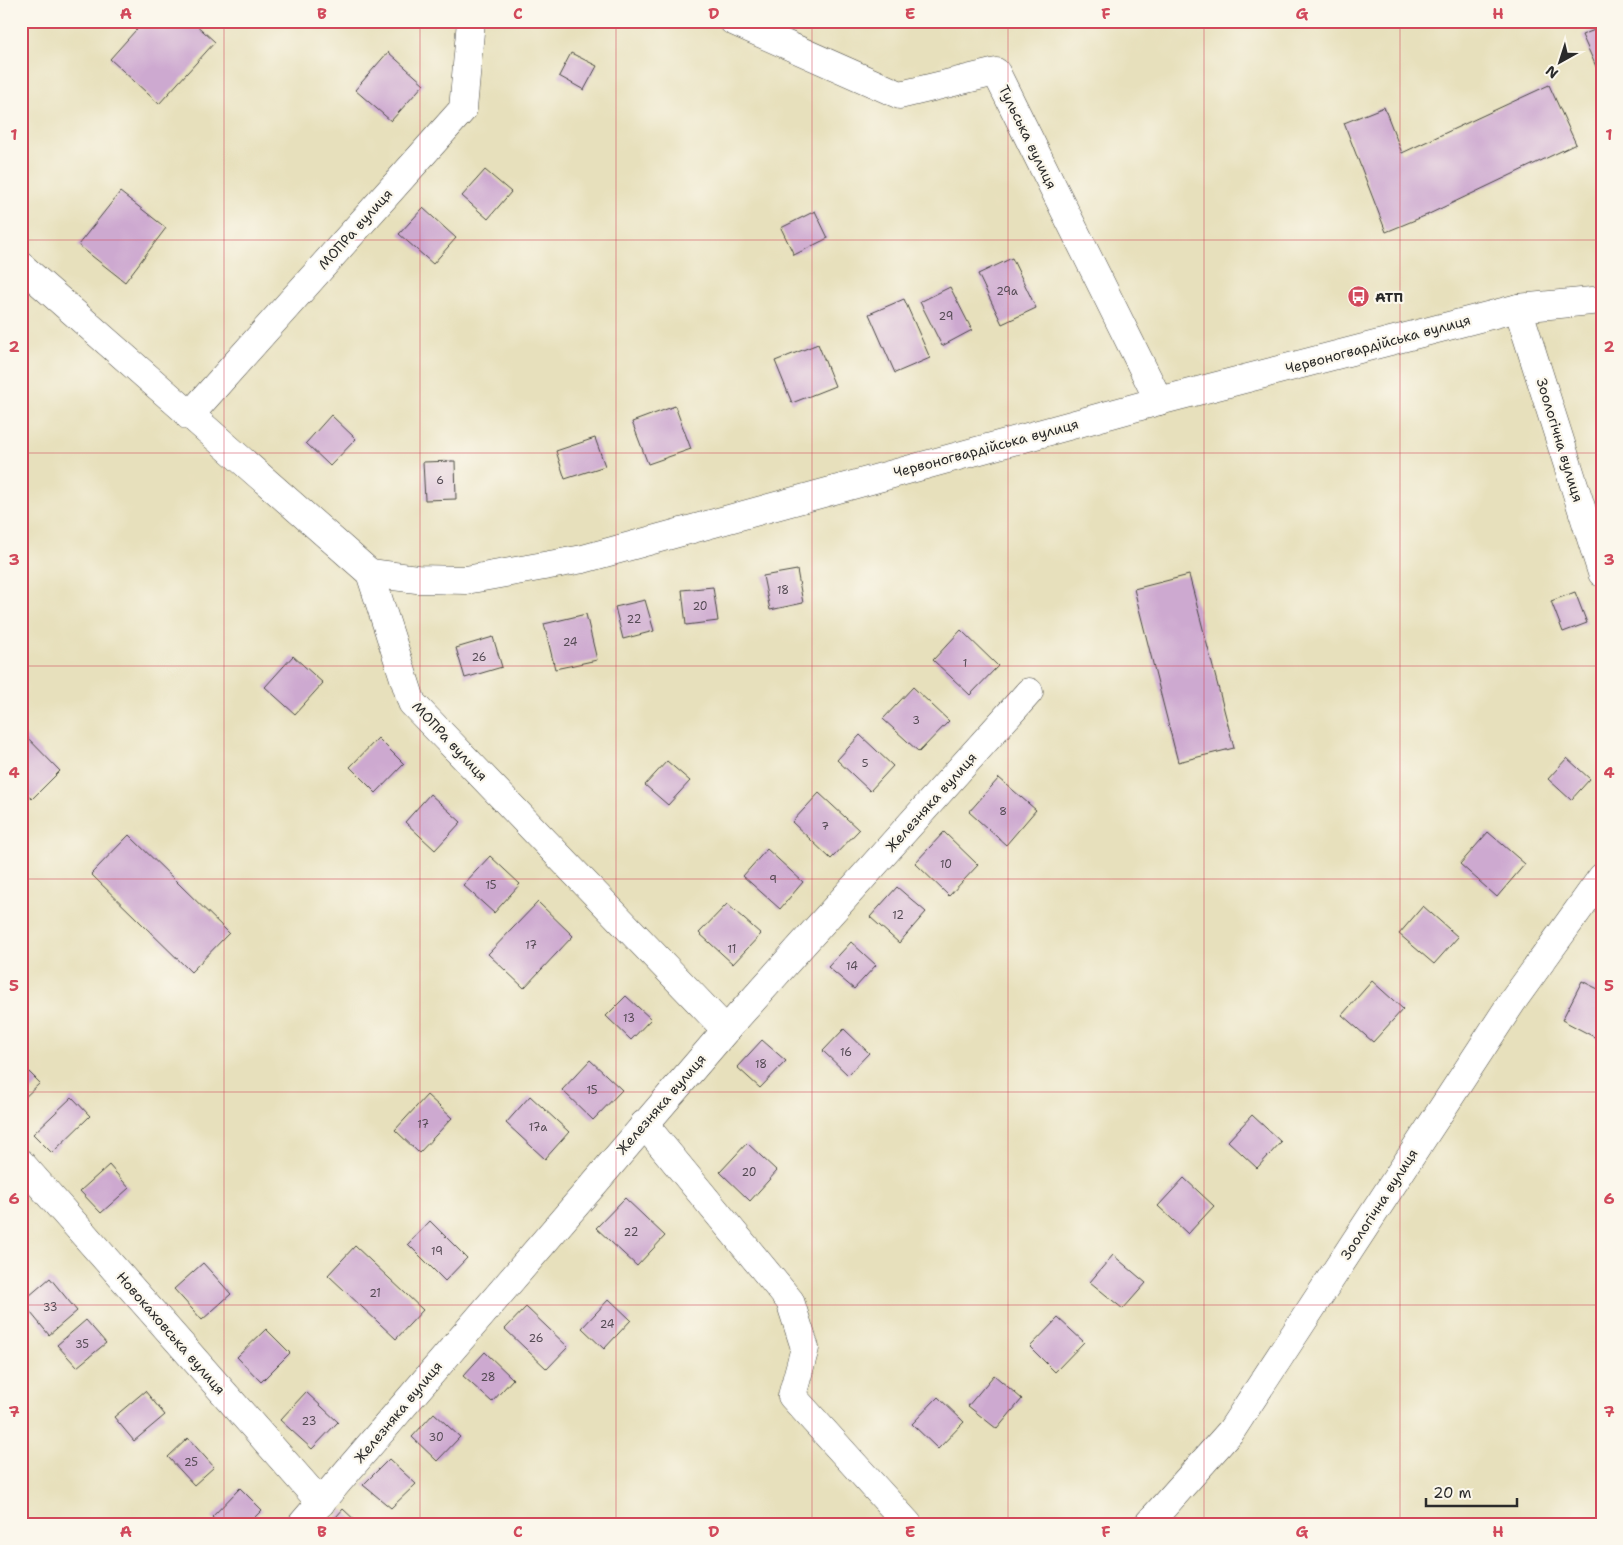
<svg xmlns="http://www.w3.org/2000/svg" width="1623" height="1545" viewBox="0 0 1623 1545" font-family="'Shantell Sans',sans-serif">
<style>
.building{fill:#cda9d0}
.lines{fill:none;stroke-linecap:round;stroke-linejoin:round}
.street-casing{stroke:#474641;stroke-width:29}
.street{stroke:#fff;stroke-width:28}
.grid{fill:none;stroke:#d1495b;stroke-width:1;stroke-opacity:0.55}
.labels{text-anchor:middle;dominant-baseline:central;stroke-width:4.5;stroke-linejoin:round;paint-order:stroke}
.number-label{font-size:11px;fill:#544a54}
.street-label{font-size:14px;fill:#2b2b2b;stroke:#fbf7ec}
.poi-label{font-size:14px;font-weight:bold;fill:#2b2b2b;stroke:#fbf7ec;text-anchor:start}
.neatline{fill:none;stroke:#d1495b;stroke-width:2}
.grid-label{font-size:16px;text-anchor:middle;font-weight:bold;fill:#d1495b}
</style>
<rect width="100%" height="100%" fill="#fbf7ec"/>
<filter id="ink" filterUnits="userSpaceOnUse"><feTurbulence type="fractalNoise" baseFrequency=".02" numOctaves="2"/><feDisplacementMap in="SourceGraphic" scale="10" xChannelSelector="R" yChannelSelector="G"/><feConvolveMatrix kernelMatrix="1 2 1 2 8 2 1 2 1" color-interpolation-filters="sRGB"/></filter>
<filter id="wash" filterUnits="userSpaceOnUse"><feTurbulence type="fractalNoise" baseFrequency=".0096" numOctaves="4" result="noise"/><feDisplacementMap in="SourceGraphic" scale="20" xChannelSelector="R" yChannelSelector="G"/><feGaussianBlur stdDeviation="1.12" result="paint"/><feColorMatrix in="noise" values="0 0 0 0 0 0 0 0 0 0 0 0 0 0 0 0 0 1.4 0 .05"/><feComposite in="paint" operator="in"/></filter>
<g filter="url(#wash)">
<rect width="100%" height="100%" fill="#e7e0bc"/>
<g id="blocks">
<!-- building -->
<g class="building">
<polygon points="144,21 192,21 215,42 159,104 110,59"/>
<polygon points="1602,27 1602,80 1582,35"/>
<polygon points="388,52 424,84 391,121 355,90"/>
<polygon points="571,53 597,66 584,90 559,76"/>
<polygon points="1549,85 1576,144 1427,215 1386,232 1344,123 1384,107 1402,153"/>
<polygon points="485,170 511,192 488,219 462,196"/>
<polygon points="120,192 166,228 125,282 78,245"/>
<polygon points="423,208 456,238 433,264 399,234"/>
<polygon points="815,211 828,238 794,255 781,228"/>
<polygon points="1012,258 1036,308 1002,324 978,274"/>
<polygon points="950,287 972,330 942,346 920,302"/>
<polygon points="904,299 930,358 895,373 869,314"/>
<polygon points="818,344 835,386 792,403 775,361"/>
<polygon points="675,406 691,449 648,464 632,422"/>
<polygon points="331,415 356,439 330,466 306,443"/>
<polygon points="595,438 605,466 565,479 556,451"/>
<polygon points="455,461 456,499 425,500 423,462"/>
<polygon points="797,570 803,603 770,610 763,576"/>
<polygon points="1189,575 1234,748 1178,762 1134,589"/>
<polygon points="713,587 718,621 686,625 682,590"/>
<polygon points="1575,592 1587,623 1563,632 1551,601"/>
<polygon points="645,600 654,631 623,639 615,607"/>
<polygon points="586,614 597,660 555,669 544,624"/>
<polygon points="961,630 998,666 970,695 933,660"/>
<polygon points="493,637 502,667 465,678 456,648"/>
<polygon points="293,656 323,683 295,714 265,687"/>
<polygon points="913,687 949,721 919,752 883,719"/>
<polygon points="21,731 60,771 32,799 21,788"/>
<polygon points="860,735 893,766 870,791 837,760"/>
<polygon points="378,738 404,764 376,793 350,767"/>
<polygon points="1567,758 1590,779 1571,800 1548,779"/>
<polygon points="667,761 690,781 668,805 645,785"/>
<polygon points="999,778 1036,810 1006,845 969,812"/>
<polygon points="819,793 859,830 831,859 792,822"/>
<polygon points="430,794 461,822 435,850 405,822"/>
<polygon points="944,832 978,865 949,896 915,863"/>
<polygon points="1488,832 1525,864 1497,897 1460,864"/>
<polygon points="129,835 229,933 191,972 91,874"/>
<polygon points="767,849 803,882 780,909 743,876"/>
<polygon points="490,856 520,884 494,913 463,885"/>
<polygon points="897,887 926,912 899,943 870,917"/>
<polygon points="538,902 573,936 524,988 488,954"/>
<polygon points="727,904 761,934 733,964 699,933"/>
<polygon points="1423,906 1458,937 1434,964 1399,934"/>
<polygon points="851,942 876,965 854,989 828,967"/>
<polygon points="1372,981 1403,1009 1373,1042 1342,1015"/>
<polygon points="1582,981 1602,991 1602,1041 1562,1020"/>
<polygon points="626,996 651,1019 631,1040 606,1016"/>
<polygon points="844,1029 869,1053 848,1075 823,1051"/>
<polygon points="762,1040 786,1061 760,1088 737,1067"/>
<polygon points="590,1060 622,1090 593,1120 562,1090"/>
<polygon points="21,1064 40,1083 21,1101"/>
<polygon points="427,1095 452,1118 419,1153 395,1130"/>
<polygon points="530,1096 569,1132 545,1159 506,1123"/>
<polygon points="72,1097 90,1116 52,1153 33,1134"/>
<polygon points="1252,1115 1281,1142 1257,1168 1228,1141"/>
<polygon points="747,1143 777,1171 750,1201 720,1172"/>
<polygon points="109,1165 129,1188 101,1213 80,1191"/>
<polygon points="1184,1178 1214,1206 1188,1234 1158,1206"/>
<polygon points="625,1198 665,1236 637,1266 596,1228"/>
<polygon points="430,1221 467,1258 445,1281 408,1244"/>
<polygon points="355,1246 423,1310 396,1339 328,1275"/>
<polygon points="1113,1255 1146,1283 1123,1309 1090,1282"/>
<polygon points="203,1263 231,1294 202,1320 174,1289"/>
<polygon points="50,1278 77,1311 49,1335 22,1302"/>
<polygon points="609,1299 631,1320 604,1349 582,1328"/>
<polygon points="526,1307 568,1347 547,1369 505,1329"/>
<polygon points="1058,1318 1084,1342 1055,1372 1030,1347"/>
<polygon points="86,1320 106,1343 77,1367 57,1345"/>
<polygon points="266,1329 290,1353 261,1382 237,1357"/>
<polygon points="485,1352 513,1379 492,1402 463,1376"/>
<polygon points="994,1375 1022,1399 997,1429 968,1406"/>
<polygon points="145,1391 165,1415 134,1441 114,1417"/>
<polygon points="306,1392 338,1422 312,1449 280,1420"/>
<polygon points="938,1397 964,1422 938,1449 912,1424"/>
<polygon points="434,1413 460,1437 437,1461 412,1437"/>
<polygon points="188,1438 214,1467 194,1485 168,1457"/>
<polygon points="389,1459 416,1484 391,1508 363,1485"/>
<polygon points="240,1488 262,1510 248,1524 219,1524 212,1517"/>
<polygon points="343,1509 359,1524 330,1524"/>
</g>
</g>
</g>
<g filter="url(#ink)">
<use href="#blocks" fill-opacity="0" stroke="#474641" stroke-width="1"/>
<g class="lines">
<defs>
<g id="street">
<polyline points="733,21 900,95 996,72 1159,401"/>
<polyline points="21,266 370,573 412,703 726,1030"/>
<polyline points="1518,308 1602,573"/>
<polyline points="189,416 463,109 471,21"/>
<polyline points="370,573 417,579 466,580 583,559 1159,401 1518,308 1602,300"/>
<polyline points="644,1124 790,1301 805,1348 792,1396 908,1524"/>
<polyline points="21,1163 321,1503"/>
<polyline points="302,1524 726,1030 1029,692"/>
<polyline points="1148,1524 1231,1431 1512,1002 1602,877"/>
</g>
</defs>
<!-- street casing -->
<use href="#street" class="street-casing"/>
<!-- street -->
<use href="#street" class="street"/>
</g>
</g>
<!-- grid -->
<path class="grid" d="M224 21V1524M420 21V1524M616 21V1524M812 21V1524M1008 21V1524M1204 21V1524M1400 21V1524M21 240H1602M21 453H1602M21 666H1602M21 879H1602M21 1092H1602M21 1305H1602"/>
<!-- icons -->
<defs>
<symbol id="bus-disc" viewBox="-11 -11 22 22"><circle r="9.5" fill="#d1495b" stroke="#fbf7ec"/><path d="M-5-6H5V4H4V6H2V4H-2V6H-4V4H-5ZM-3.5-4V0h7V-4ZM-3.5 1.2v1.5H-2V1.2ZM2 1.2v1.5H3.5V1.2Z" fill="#fff"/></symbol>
</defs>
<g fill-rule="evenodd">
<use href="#bus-disc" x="1346" y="284" width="25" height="25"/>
</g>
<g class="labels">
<!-- number labels -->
<g class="number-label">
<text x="1007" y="291">29а</text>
<text x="946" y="316">29</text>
<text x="440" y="480">6</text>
<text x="783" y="590">18</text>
<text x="700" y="606">20</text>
<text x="634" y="619">22</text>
<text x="570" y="642">24</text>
<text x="479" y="657">26</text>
<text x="965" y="663">1</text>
<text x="916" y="720">3</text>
<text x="865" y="763">5</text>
<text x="1003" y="811">8</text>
<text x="825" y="826">7</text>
<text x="946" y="864">10</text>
<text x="773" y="879">9</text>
<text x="491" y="885">15</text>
<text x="898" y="915">12</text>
<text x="531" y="945">17</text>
<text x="732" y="949">11</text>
<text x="852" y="966">14</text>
<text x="629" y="1018">13</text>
<text x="846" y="1052">16</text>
<text x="761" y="1064">18</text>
<text x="592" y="1090">15</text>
<text x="423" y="1124">17</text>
<text x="538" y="1127">17а</text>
<text x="749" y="1172">20</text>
<text x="631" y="1232">22</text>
<text x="437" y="1251">19</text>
<text x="375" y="1293">21</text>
<text x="50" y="1307">33</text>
<text x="607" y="1324">24</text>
<text x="536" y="1338">26</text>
<text x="82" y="1344">35</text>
<text x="488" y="1377">28</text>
<text x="309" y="1421">23</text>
<text x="436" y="1437">30</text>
<text x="191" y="1462">25</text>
</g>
<!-- street labels -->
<g class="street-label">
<text transform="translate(1028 137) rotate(64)">Тульська вулиця</text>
<text transform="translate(355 229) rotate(-48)">МОПРа вулиця</text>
<text transform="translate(1378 344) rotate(-15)">Червоногвардійська вулиця</text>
<text transform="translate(1560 440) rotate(73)">Зоологічна вулиця</text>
<text transform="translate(986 448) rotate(-15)">Червоногвардійська вулиця</text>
<text transform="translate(450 741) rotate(47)">МОПРа вулиця</text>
<text transform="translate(931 802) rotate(-48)">Железняка вулиця</text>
<text transform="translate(661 1104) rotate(-49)">Железняка вулиця</text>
<text transform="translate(1379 1204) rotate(-57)">Зоологічна вулиця</text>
<text transform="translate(171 1333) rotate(49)">Новокаховська вулиця</text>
<text transform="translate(398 1412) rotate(-50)">Железняка вулиця</text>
</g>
<!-- poi labels -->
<g class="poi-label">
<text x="1375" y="297">АТП</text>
</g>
</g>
<!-- margin -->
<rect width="1623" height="1545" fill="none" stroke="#fbf7ec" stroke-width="55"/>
<!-- north arrow -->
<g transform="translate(1560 62) rotate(219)" stroke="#fbf7ec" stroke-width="4" paint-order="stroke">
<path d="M0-4L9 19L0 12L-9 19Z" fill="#2b2b2b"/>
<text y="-8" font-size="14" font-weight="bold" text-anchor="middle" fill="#2b2b2b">N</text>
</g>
<!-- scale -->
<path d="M1426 1498v8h91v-8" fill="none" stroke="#2b2b2b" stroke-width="2.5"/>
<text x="1433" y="1498" font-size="15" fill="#2b2b2b" stroke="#fbf7ec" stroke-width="4" paint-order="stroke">20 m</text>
<rect x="28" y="28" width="1568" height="1490" class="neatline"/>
<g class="grid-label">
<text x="126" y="19">A</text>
<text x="322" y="19">B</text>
<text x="518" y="19">C</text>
<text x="714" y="19">D</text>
<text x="910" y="19">E</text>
<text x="1106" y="19">F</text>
<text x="1302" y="19">G</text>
<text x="1498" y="19">H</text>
<text x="14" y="140">1</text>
<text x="1609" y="140">1</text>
<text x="14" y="352">2</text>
<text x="1609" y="352">2</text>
<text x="14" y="565">3</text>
<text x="1609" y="565">3</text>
<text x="14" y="778">4</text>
<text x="1609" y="778">4</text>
<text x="14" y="991">5</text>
<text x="1609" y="991">5</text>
<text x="14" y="1204">6</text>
<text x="1609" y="1204">6</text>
<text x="14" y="1417">7</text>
<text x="1609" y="1417">7</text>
<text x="126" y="1537">A</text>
<text x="322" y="1537">B</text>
<text x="518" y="1537">C</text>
<text x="714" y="1537">D</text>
<text x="910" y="1537">E</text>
<text x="1106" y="1537">F</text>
<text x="1302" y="1537">G</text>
<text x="1498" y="1537">H</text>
</g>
</svg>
